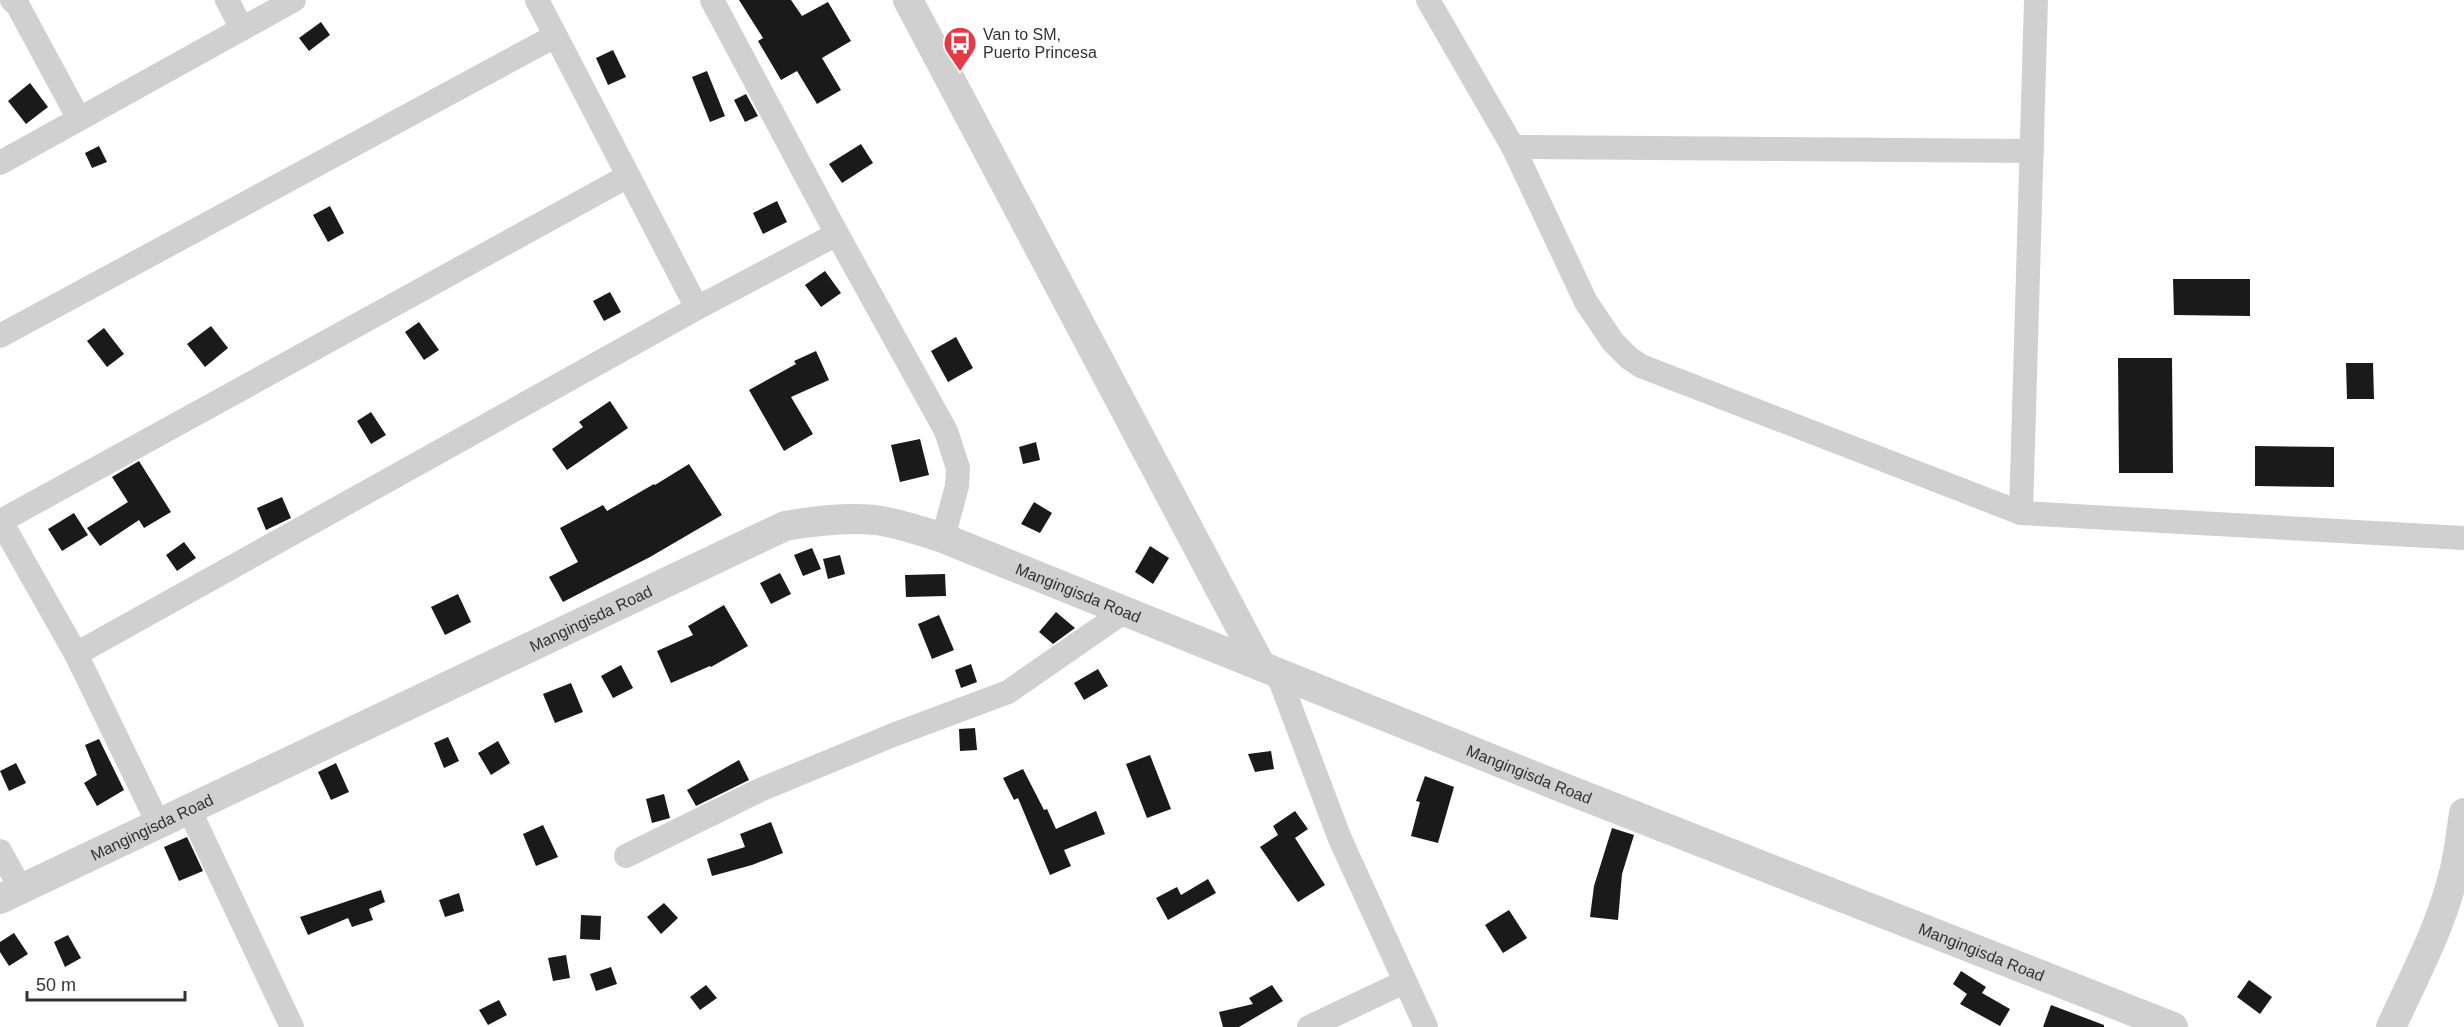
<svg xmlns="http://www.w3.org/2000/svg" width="2464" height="1027" viewBox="0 0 2464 1027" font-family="Helvetica,sans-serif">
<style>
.building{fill:#1a1a1a}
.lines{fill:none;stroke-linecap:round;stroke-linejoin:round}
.minor{stroke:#d0d0d0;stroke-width:24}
.tertiary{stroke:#d0d0d0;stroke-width:30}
.labels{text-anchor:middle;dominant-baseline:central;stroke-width:6;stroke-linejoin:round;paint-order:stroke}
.poi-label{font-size:16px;fill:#333;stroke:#fff;text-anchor:start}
.street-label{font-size:16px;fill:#333;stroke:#fff}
</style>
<rect width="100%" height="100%" fill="#fff"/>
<!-- building -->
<g class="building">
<polygon points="739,0 791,0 802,16 828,2 851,41 822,58 841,90 817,104 797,71 781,80 758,41 763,38"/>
<polygon points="321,22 330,35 309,51 299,38"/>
<polygon points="613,50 626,77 608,85 596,58"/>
<polygon points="707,71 725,116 710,122 692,77"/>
<polygon points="30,83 48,107 26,124 8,101"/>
<polygon points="746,94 758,116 745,122 734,100"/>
<polygon points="861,144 873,163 842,183 829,164"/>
<polygon points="99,146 107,162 92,168 85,153"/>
<polygon points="777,201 787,222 763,234 753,213"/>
<polygon points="330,206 344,233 328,242 313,215"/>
<polygon points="825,271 841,293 821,307 805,285"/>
<polygon points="2173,279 2250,279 2250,316 2174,315"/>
<polygon points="610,292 621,312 604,321 593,301"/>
<polygon points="419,322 439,350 424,360 405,332"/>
<polygon points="211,326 228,348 205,367 187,344"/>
<polygon points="104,328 124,354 107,367 87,341"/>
<polygon points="956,337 973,368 948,382 931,351"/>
<polygon points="816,351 829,380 791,397 813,434 784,451 749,390 796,364 794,361"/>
<polygon points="2118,358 2172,358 2173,473 2119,473"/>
<polygon points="2346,363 2373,363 2374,399 2347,399"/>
<polygon points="610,401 628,428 567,470 552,449 583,427 579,422"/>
<polygon points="371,412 386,435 371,444 357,421"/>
<polygon points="920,439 929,475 900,482 891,445"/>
<polygon points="1036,442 1040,460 1023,464 1019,447"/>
<polygon points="2255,446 2334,447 2334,487 2255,486"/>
<polygon points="139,461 171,512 144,528 139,520 100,546 87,528 128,502 112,477"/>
<polygon points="689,464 722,515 650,557 563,602 549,577 578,562 560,528 603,505 607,511 654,484 655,485"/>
<polygon points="282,497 291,518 266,530 257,508"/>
<polygon points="1034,502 1052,513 1040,533 1021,524"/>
<polygon points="74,513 88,535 62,551 48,529"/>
<polygon points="184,542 196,558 177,571 166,555"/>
<polygon points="1150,546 1169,558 1153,584 1135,572"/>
<polygon points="812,548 821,569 803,576 794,555"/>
<polygon points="840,555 845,574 828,579 823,559"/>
<polygon points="780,573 791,594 771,604 760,583"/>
<polygon points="945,574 946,596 906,597 905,575"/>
<polygon points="458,594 471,622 445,635 431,607"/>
<polygon points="724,605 748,646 711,667 710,666 671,683 657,651 693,635 688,626"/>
<polygon points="1056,612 1075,628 1053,644 1039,632"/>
<polygon points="939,615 954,650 932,659 918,624"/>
<polygon points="971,664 977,682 961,688 955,670"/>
<polygon points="621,665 633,688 613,698 601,676"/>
<polygon points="1098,669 1108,686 1084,700 1074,683"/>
<polygon points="571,683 583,712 555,723 543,694"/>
<polygon points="975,728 977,750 960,751 959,729"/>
<polygon points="448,737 459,761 444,768 434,743"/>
<polygon points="99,739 124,790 97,806 84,783 97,775 85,745"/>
<polygon points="498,741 510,763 491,775 478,753"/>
<polygon points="1271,751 1274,769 1255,772 1248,754"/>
<polygon points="1150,755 1171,809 1147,818 1126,764"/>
<polygon points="739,760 749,780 696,806 687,790"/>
<polygon points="16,763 26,783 9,791 0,771"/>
<polygon points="336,763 349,792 331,800 318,772"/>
<polygon points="1023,769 1044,810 1047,809 1056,829 1096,811 1105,834 1064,850 1071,866 1050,875 1018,798 1014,800 1003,778"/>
<polygon points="1425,776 1454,787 1438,843 1411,836 1420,802 1416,801"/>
<polygon points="664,794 670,818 652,823 646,799"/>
<polygon points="1295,811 1308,829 1295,838 1325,885 1298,902 1260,847 1278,835 1273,826"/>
<polygon points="771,822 783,853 752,865 712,876 707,859 745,847 740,834"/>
<polygon points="543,825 558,857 536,866 523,834"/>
<polygon points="1612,828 1634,835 1622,874 1618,920 1590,917 1594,886"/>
<polygon points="187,837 203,871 179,881 164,847"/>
<polygon points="1208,879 1216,893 1168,920 1156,898 1177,887 1181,895"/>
<polygon points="381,890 385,902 369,909 373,920 352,927 348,918 308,935 300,917"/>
<polygon points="459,893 464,911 445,917 439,900"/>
<polygon points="664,903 678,918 661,934 647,917"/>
<polygon points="1509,910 1527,938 1503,953 1485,925"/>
<polygon points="581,915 601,916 600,940 580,939"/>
<polygon points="14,933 28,954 9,966 0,952 0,942"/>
<polygon points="68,935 81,958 65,967 54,942"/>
<polygon points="566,955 570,978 553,981 548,958"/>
<polygon points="611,967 617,984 596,991 590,974"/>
<polygon points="1961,971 1986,987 1982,993 2010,1009 2000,1026 1960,1004 1967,994 1953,984"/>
<polygon points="2249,980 2272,997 2260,1014 2237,997"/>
<polygon points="706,985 717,998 700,1010 690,997"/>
<polygon points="1272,985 1283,1001 1239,1027 1223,1027 1219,1012 1253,1004 1249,998"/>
<polygon points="499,1000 507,1015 488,1025 479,1010"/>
<polygon points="2051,1005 2104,1025 2104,1027 2043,1027"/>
</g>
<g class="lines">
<!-- minor -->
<g class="minor">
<polyline points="12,0 18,6 79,119"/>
<polyline points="227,0 242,29"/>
<polyline points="537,0 697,308"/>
<polyline points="712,0 837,234 946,431 958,468 957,486 943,538"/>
<polyline points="1428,0 1513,147 1586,302 1613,342 1629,358 1641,366 2021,513 2464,538"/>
<polyline points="1513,147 2032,151"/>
<polyline points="0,163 294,0"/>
<polyline points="0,336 555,36"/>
<polyline points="2021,513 2036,0"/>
<polyline points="0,520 76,654 158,823"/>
<polyline points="1,521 628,176"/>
<polyline points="76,654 697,308 837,234"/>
<polyline points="1277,672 1340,839 1426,1027"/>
<polyline points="189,809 292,1027"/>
<polyline points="0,851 21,889"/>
<polyline points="626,856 760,790 893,735 1008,692 1125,611"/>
<polyline points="1309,1027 1404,982"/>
</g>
<!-- tertiary -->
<g class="tertiary">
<polyline points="908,0 1261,666"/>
<path id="s1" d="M0 899 785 526C815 521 845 517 875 520 898 523 921 531 943 538L1551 783 2173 1027"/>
<path d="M2391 1027C2414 977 2441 927 2454 873 2459 853 2461 833 2464 813"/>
</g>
</g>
<!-- icons -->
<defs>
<symbol id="bus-pin" viewBox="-11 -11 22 30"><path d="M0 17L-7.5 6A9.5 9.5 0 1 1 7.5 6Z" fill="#e63946" stroke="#fff"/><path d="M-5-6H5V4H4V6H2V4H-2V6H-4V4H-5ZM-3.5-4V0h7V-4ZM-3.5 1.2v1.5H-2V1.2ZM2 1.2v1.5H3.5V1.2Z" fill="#fff"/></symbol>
</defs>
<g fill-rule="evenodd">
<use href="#bus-pin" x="941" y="24" width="38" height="52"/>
</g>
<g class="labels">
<!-- poi labels -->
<g class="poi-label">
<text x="983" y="34">Van to SM,<tspan x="983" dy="18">Puerto Princesa</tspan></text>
</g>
<!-- street labels -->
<g class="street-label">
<text stroke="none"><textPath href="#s1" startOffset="1176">Mangingisda Road</textPath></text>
<text stroke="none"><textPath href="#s1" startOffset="654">Mangingisda Road</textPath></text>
<text stroke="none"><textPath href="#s1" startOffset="1662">Mangingisda Road</textPath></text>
<text stroke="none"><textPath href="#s1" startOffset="168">Mangingisda Road</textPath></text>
<text stroke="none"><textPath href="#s1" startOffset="2148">Mangingisda Road</textPath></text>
</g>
</g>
<!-- scale -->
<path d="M27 991v9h158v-9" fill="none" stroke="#333333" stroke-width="3"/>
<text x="36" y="991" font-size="18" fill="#333333" stroke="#ffffff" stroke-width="4.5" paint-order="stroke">50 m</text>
</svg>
